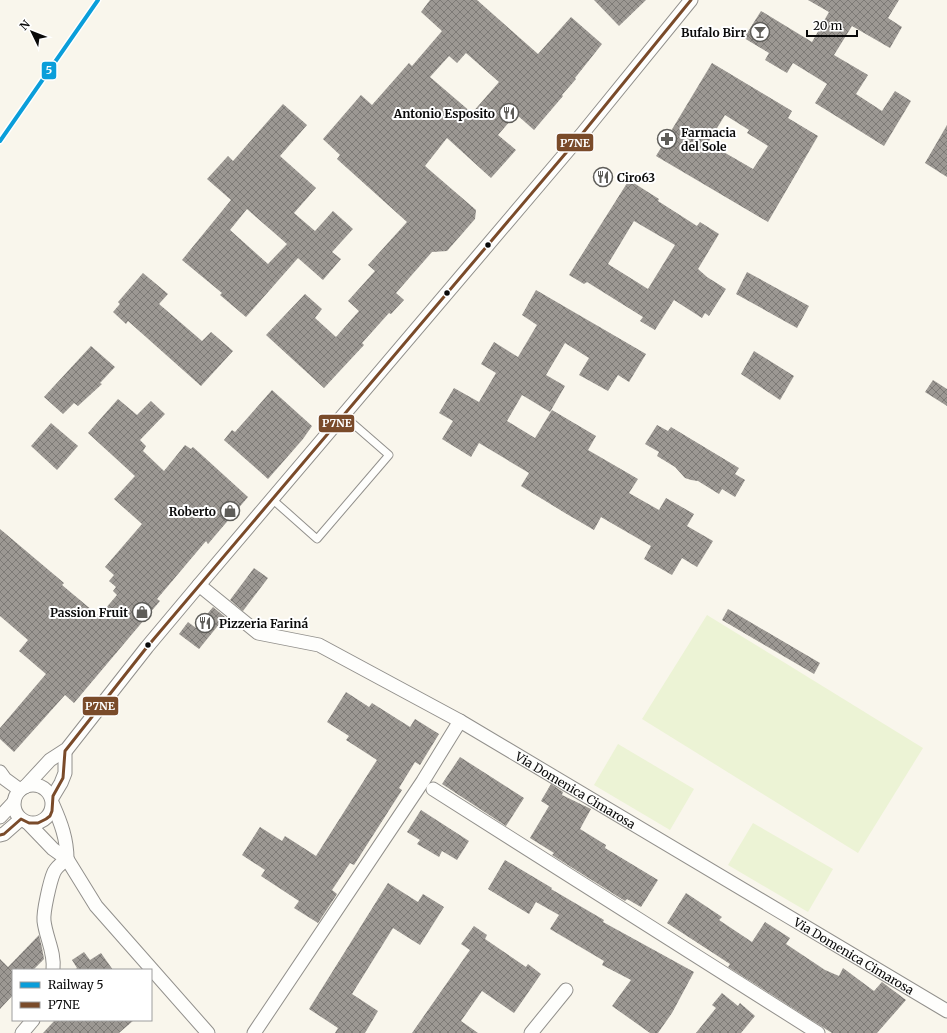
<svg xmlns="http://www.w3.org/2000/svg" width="947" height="1033" viewBox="0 0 947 1033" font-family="Merriweather,serif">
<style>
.pitch{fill:#ecf3d5}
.building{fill:url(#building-cross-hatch);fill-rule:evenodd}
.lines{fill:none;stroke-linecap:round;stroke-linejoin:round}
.service-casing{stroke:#92908c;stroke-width:9}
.minor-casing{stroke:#92908c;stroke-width:15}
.service{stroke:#fefefc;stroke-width:7}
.minor{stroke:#fefefc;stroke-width:13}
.bus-1-casing{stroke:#fff;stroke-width:6}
.bus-1{stroke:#7a4b2a;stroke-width:3}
.rail-1-casing{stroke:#fff;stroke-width:7}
.rail-1{stroke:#0a9eda;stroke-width:4}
.bus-dot{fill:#0a0a0a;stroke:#fff;stroke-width:1.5}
.labels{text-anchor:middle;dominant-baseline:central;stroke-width:4;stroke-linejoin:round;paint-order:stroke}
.poi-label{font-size:12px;font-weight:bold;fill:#0a0a0a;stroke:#fff;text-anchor:end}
.street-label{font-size:12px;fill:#0a0a0a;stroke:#fff}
.line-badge{stroke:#fff;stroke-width:1.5}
.badge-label{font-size:11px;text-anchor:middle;font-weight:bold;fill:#fff}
</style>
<defs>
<pattern id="building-cross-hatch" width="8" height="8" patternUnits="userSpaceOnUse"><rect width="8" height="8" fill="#9c9893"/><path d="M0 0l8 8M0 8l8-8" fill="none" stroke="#7d7a76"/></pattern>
</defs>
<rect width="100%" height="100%" fill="#f9f6ec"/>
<!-- pitch -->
<g class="pitch">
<polygon points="707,615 923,748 858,853 642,719"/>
<polygon points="618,744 694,789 670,830 594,785"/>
<polygon points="753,823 833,869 808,912 728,865"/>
</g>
<!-- building -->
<g class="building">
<path d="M430 0H477L538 54 571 17 602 44 575 78 576 79 562 95 563 96 534 130 516 114 498 135 516 150 491 178 447 138 425 166 476 210 475 219 447 251 432 252 396 293 404 300 391 314 389 313 362 343 364 345 324 388 266 335 305 294 322 309 315 318 336 337 359 311 348 301 375 271 368 265 407 222 337 159 340 155 323 139 361 95 372 105 409 63 412 66 442 31 421 12ZM466 53 499 82 472 113 430 77 449 56 457 63Z"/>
<polygon points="594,0 646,0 619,26"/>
<polygon points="808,0 899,0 888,18 902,27 890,48 852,26 834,55 868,75 856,94 882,111 895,91 911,101 884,146 815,103 827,84 793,63 787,73 765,60 769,53 744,38 761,11 812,42 829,12"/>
<path d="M712 63 792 111 788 118 818 136 768 222 656 156ZM725 115 749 130 747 133 768 146 753 169 708 143Z"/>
<path d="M283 104 307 125 280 156 316 188 294 213 315 231 333 211 353 229 332 252 341 259 323 280 298 258 246 317 220 295 222 293 182 260 231 200 207 179 228 156 233 161ZM247 209 287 244 268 264 230 230Z"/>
<polygon points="947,125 947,177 925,163"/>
<path d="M629 180 659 199 658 201 697 226 700 222 719 234 698 269 707 277 726 289 709 316 705 313 702 318 674 300 655 330 640 321 643 317 587 282 584 284 569 275ZM634 221 675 245 648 289 608 264Z"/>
<polygon points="747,272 809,306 797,328 736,294"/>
<polygon points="143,273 168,294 159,304 202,341 211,332 233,351 201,386 128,321 126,324 113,312 120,304 118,302"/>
<polygon points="536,290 646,354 629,382 618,375 608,391 579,375 589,358 565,343 546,375 565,386 550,412 522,395 507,421 535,438 552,410 596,436 588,450 638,479 629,493 659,510 666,498 694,514 687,526 713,541 697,567 682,558 672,575 644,559 651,546 601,517 594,530 565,513 521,486 529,473 479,443 471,457 442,439 453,421 439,413 454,388 479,402 496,373 481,364 494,342 518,357 537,325 522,315"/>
<polygon points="91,346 115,367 100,383 102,384 78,406 74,403 63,414 44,397"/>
<polygon points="754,351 794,376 780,400 741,374"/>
<polygon points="933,380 947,389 947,406 925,392"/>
<polygon points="272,390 312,426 303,439 268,479 224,440 232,430 235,432"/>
<polygon points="118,399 137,415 151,401 165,414 140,440 146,446 143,451 164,471 185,445 191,449 193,447 248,497 208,544 206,541 157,599 160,601 74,703 65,695 14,752 0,739 0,728 46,674 19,651 28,640 0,616 0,529 64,583 62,585 99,616 117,595 113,591 116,587 109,581 114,575 105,567 142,524 114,499 135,476 88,433"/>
<polygon points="51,423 78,446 57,470 31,446"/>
<polygon points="657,425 668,431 671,427 739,468 735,474 745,480 735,497 722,489 719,494 698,481 691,480 685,478 675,467 657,456 659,452 645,444"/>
<polygon points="254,568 268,578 243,611 230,600"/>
<polygon points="213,607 225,617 199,649 179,634 188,622 196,628"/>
<polygon points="728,609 820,663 814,674 722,620"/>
<polygon points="346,692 369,707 372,703 410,727 415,719 439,734 420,765 415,762 399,788 402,790 354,865 350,863 332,890 337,894 318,923 294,908 299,901 261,876 265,870 242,855 260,827 282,841 285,836 316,856 377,760 346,740 349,736 327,722"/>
<polygon points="460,757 524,798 506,826 442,784"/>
<polygon points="551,784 563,792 562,795 591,809 580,829 606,845 605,848 658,880 641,907 627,899 625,901 552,855 554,853 530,838 549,806 541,801"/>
<polygon points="421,810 469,841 457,860 442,851 439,857 417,844 420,840 407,832"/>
<polygon points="505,860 552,888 551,889 604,920 603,922 694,972 672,1013 658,1033 650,1033 612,1006 631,980 602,965 604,961 550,929 559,915 536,902 529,914 488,889"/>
<polygon points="388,883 418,902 423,894 444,907 420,945 393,928 352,994 378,1011 365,1033 335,1033 338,1028 309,1009"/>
<polygon points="686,893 722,917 719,920 752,942 765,922 790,938 786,944 825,970 839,976 843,968 874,991 882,982 906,1000 877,1033 832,1033 728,967 730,964 667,923"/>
<polygon points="474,926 487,935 485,939 526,967 528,964 541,974 514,1013 482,991 461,1021 478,1033 412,1033 470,950 461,944"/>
<polygon points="39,935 42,948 44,959 33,970 11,970 13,972 13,995 0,1009 0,959 8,967"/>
<polygon points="84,952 90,960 101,953 113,970 75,970 77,968 72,960"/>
<polygon points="722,993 738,1006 740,1003 755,1016 741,1033 696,1033 716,1008 712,1005"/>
<polygon points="55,1020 134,1020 119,1033 43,1033"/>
</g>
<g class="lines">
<defs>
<polyline id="service" points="272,499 317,539 389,455 343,415"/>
<g id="minor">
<path id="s1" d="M199 585 258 633 319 645 460 721 947 1011"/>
<polyline points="0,772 5,779 20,790"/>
<circle cx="33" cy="804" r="19"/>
<polyline points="25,787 50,760 67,749 147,647 199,585 582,134 691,0"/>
<polyline points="433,789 818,1033"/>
<polyline points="52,798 61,783 65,773 65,751"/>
<path d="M53 805C61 823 67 839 67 859"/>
<polyline points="0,817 14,802"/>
<polyline points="28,823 53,849 67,859 96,906 208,1033"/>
<polyline points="0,835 4,834 21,819"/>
<path d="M53 970C55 952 46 938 44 921 43 912 50 881 54 872 57 866 62 863 67 859"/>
<polyline points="22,1033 33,1020"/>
<polyline points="254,1033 423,781 460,721"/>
<polyline points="531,1033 566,990"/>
</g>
</defs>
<!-- service casing -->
<use href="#service" class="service-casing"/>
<!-- minor casing -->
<use href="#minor" class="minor-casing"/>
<!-- service -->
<use href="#service" class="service"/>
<!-- minor -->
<use href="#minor" class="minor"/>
<defs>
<polyline id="bus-1" points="0,835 4,834 21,819 29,823 38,823 46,819 50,816 52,811 53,796 63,778 65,751 147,647 582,134 691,0"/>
</defs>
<!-- bus-1 casing -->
<use href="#bus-1" class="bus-1-casing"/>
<!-- bus-1 -->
<use href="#bus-1" class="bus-1"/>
<defs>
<polyline id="rail-1" points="0,141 98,0"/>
</defs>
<!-- rail-1 casing -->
<use href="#rail-1" class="rail-1-casing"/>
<!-- rail-1 -->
<use href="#rail-1" class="rail-1"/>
</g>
<!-- icons -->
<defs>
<symbol id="bar-ring" viewBox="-11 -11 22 22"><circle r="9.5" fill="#fff" stroke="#5e5d59" stroke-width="1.5"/><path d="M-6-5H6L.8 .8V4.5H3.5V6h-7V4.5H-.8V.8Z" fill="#5e5d59"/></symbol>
<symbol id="restaurant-ring" viewBox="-11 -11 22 22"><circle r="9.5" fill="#fff" stroke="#5e5d59" stroke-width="1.5"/><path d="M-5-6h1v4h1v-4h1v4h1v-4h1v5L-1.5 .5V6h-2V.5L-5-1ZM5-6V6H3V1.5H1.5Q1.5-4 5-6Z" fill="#5e5d59"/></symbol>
<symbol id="pharmacy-ring" viewBox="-11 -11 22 22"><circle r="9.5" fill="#fff" stroke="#5e5d59" stroke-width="1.5"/><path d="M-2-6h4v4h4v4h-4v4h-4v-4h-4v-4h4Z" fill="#5e5d59"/></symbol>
<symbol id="shop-ring" viewBox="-11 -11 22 22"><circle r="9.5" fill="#fff" stroke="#5e5d59" stroke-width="1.5"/><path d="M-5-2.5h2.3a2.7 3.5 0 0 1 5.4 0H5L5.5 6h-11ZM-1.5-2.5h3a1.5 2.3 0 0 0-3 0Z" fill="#5e5d59"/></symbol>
</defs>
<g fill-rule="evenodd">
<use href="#bar-ring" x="749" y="21" width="22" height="22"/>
<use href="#restaurant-ring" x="498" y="102" width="22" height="22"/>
<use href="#pharmacy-ring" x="656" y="128" width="22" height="22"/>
<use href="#restaurant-ring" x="592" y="166" width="22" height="22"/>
<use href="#shop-ring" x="219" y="500" width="22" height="22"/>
<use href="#shop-ring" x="131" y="601" width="22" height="22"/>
<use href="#restaurant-ring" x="194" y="612" width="22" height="22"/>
</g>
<!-- markers -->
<g class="bus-dot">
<circle cx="488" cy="245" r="3.5"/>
<circle cx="447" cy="293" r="3.5"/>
<circle cx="148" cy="645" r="3.5"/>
</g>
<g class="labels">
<!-- poi labels -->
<g class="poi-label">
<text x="746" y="32">Bufalo Birr</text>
<text x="495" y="113">Antonio Esposito</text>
<text x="681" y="132" text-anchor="start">Farmacia<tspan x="681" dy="14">del Sole</tspan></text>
<text x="617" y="177" text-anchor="start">Ciro63</text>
<text x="216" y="511">Roberto</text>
<text x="128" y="612">Passion Fruit</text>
<text x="219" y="623" text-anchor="start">Pizzeria Fariná</text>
</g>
<!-- street labels -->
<g class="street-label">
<text stroke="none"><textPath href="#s1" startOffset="433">Via Domenica Cimarosa</textPath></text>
<text stroke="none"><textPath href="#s1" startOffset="757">Via Domenica Cimarosa</textPath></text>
</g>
</g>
<g class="line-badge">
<rect x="41" y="61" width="16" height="19" rx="4" fill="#0a9eda"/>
<rect x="556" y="133" width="38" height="19" rx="4" fill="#7a4b2a"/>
<rect x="318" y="414" width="37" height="19" rx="4" fill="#7a4b2a"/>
<rect x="82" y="696" width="37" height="20" rx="4" fill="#7a4b2a"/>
</g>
<g class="badge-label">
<text x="49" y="74">5</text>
<text x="575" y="147">P7NE</text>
<text x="337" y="427">P7NE</text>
<text x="100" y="710">P7NE</text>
</g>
<!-- legend -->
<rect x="12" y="969" width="140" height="52" fill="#ffffff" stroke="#9d9d9d"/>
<rect x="20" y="982" width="20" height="6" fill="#0a9eda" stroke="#9d9d9d"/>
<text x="48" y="989" font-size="12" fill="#0a0a0a">Railway 5</text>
<rect x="20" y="1002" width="20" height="6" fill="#7a4b2a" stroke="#9d9d9d"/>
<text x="48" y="1009" font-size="12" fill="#0a0a0a">P7NE</text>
<!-- north arrow -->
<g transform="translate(32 32) rotate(313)" stroke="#ffffff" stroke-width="3" paint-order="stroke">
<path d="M0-3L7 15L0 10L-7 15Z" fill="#0a0a0a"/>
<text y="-6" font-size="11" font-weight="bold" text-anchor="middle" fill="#0a0a0a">N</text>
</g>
<!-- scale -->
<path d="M807 30v6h50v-6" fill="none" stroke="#0a0a0a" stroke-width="2"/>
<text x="813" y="30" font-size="12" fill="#0a0a0a" stroke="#ffffff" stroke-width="3" paint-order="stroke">20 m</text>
</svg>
